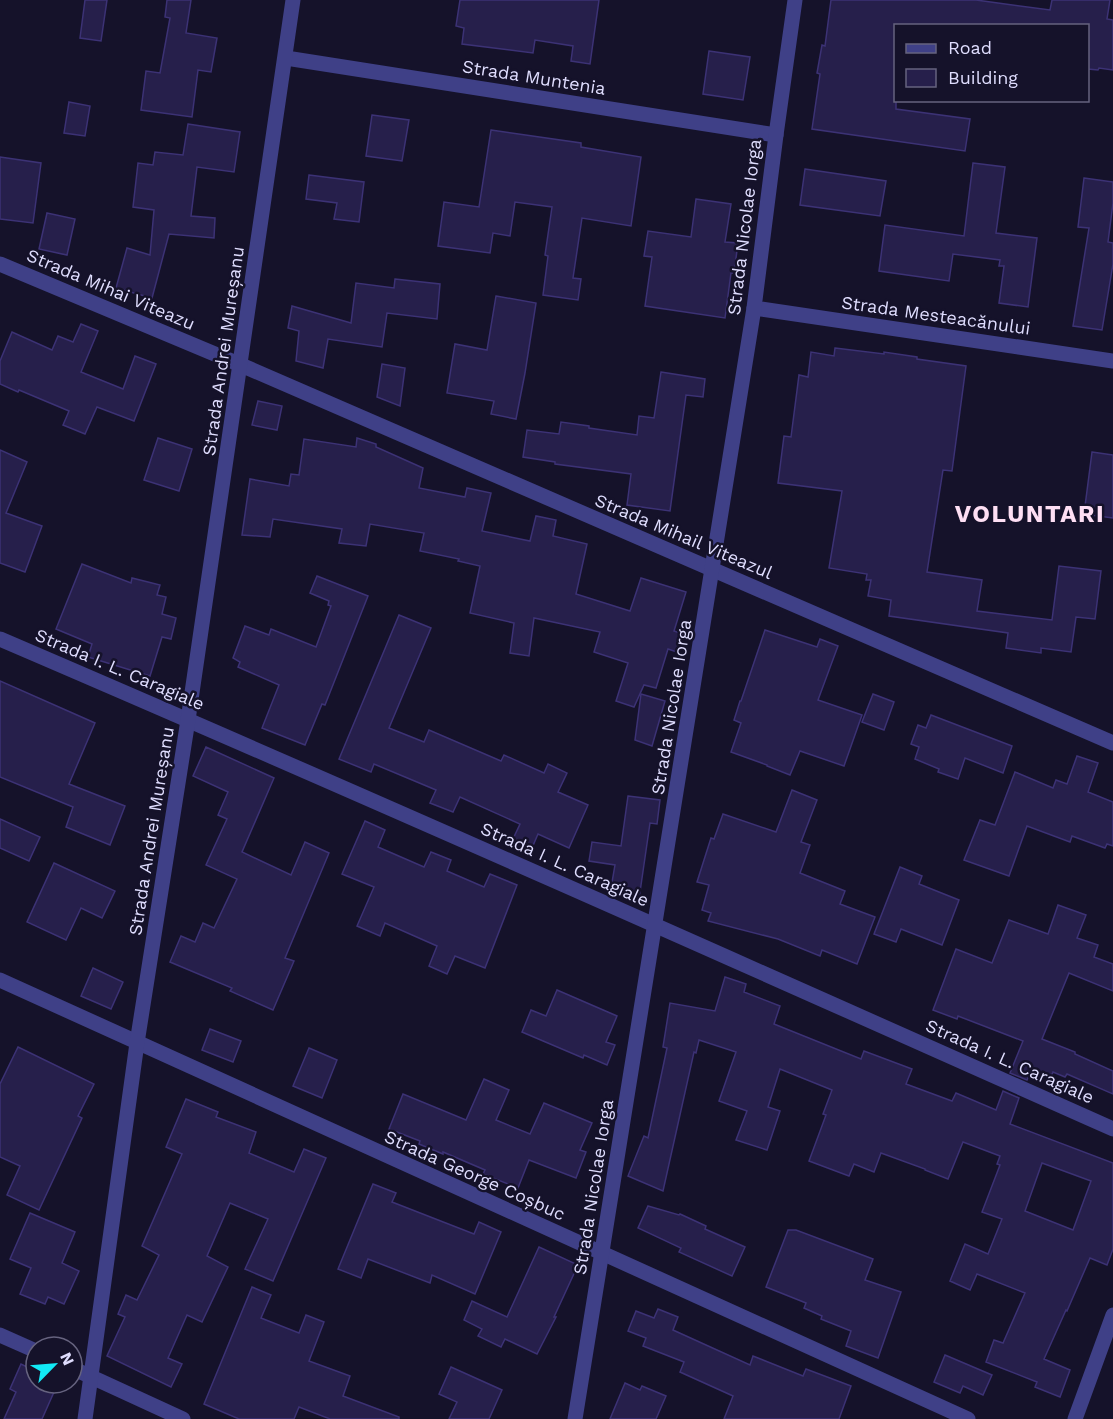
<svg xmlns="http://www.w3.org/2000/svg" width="1113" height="1419" viewBox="0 0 1113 1419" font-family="'Work Sans',sans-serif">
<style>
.building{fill:#261f4b;stroke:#3c3275;stroke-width:1.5;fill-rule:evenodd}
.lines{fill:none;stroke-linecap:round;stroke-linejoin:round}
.minor{stroke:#3f4087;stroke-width:15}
.labels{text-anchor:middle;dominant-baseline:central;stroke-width:5;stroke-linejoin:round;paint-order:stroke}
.street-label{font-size:18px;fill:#dfddfe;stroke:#15122a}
.district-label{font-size:24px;font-weight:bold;letter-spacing:1.5px;fill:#fedff4;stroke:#15122a}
</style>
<rect width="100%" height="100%" fill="#15122a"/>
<!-- building -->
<g class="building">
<polygon points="85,0 107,0 101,41 80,38"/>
<polygon points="167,0 191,0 186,33 217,38 211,72 198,70 192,117 141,110 146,71 160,73 170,18 165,17"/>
<polygon points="460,0 599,0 590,64 571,61 573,46 535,40 533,53 462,44 464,28 456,26"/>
<polygon points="831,0 976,0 1050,10 1052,0 1110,0 1107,19 1113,20 1113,70 1099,68 1098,70 1088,69 1088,26 896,26 896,109 970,119 965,151 812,129 820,74 817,73 822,45 825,46"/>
<polygon points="709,51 750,57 743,100 703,94"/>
<polygon points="69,102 90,106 85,136 64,133"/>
<polygon points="372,115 409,120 402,161 366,156"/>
<polygon points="188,124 240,132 234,172 197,167 191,216 215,218 214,238 169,234 152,298 116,288 127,248 150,255 154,210 133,207 138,163 153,165 155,152 183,155"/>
<polygon points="491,130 581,143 581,147 641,157 631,226 582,218 573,278 581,279 578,300 543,295 548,256 545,255 552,207 515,202 510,236 493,233 490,253 438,246 444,202 479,207"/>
<polygon points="0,157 41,163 33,223 0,219"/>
<polygon points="973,163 1005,167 996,233 1037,238 1028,307 999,303 1004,266 999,266 1000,260 953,254 949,281 879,271 885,225 964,236"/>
<polygon points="805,169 886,181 880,216 800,205"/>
<polygon points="309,175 364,182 359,222 334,219 337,203 306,199"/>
<polygon points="1084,178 1113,182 1113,203 1108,242 1113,243 1113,264 1102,330 1073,326 1089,228 1078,227"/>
<polygon points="696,199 731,204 725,242 738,243 734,273 731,273 725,318 645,306 652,257 644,256 648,231 691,237"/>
<polygon points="47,213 75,219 67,255 39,249"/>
<polygon points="395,279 440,284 437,319 387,313 382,347 328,339 323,368 296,361 299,331 288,328 292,306 351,323 356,283 394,288"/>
<polygon points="496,296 536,303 525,373 516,419 491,414 494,401 447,393 455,344 487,350"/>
<polygon points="81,324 98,331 81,372 123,389 135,356 156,364 134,421 97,407 85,434 63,425 69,411 19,390 18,392 0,384 0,361 12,332 52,350 58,336 73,342"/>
<polygon points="835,348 884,354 884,352 917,357 917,359 966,366 952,471 943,470 927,572 982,580 977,611 1052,620 1059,566 1101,571 1095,619 1076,617 1071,652 1041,648 1041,653 1006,648 1008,633 889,616 891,600 868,596 871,580 866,580 867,574 829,568 842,491 778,483 784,436 791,437 799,375 808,377 811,352 834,356"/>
<polygon points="382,364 405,368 400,406 377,397"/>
<polygon points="661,372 705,379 703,397 686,395 670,511 627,505 631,474 555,464 555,462 523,457 527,430 559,434 561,422 589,426 589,428 637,435 639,416 654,418"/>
<polygon points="258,401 282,406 277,430 252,425"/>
<polygon points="158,438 192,449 179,491 144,480"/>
<polygon points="357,438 376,444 376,447 423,468 419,488 465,497 467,488 491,493 482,531 530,541 536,516 556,520 553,536 587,544 576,594 630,611 641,578 686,592 674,631 683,634 677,652 668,649 656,688 644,685 634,707 616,701 628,663 594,652 600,632 534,618 529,656 510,653 514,623 470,613 480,566 458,561 459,559 420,551 424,533 370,524 366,546 339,543 342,529 273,519 270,537 242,535 250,479 289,486 291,474 299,475 304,439 356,447"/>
<polygon points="0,450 27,462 6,513 42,526 25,572 0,563"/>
<polygon points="1092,452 1113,455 1113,518 1084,514"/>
<polygon points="82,564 131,583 132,578 160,585 157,595 166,597 162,614 176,618 171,639 162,637 150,676 88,657 92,644 56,629"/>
<polygon points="317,576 368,596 325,705 322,704 305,745 262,728 279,685 238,667 240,662 233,658 245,626 269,635 271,629 316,647 331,606 328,605 329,601 310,593"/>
<polygon points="399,615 431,628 389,728 424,742 429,730 501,761 504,755 544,773 548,764 567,773 558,792 588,805 569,848 538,834 532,848 513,839 520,824 460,797 453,812 430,803 436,790 374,764 371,772 339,759"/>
<polygon points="765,630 817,647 820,639 838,646 818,700 862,715 844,766 800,751 790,775 767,766 767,765 731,752 741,723 734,720 740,701 741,701"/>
<polygon points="0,681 95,723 69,784 125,806 110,845 66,827 73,807 0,777"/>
<polygon points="641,694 665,701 652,746 635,740"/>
<polygon points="873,694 894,702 884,730 862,722"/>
<polygon points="931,715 1012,746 1003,773 965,758 958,779 938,772 939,769 915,759 919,747 911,744 918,725 926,728"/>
<polygon points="206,747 274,778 242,852 291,875 305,842 329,853 285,958 294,961 273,1010 230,991 232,988 170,962 181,936 195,942 203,923 214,928 237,879 206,865 227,819 218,815 228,792 193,776"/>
<polygon points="1077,756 1098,763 1088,792 1113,802 1113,846 1107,844 1105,848 1072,836 1070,842 1027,826 1009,876 964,860 980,820 995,825 1015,772 1053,788 1056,780 1067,784"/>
<polygon points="792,790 817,800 801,842 810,845 800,873 845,891 840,904 875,917 857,964 822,950 820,956 778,939 708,921 711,913 702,910 709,885 697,882 711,838 714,839 723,814 776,832"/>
<polygon points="628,796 660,800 657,824 650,823 639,899 610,894 615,865 589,861 592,842 621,846"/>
<polygon points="0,819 40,837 29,861 0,848"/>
<polygon points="365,821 385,830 378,847 424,867 431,852 451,860 447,871 484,887 490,874 517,885 485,968 455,956 447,974 429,966 437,946 385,923 380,936 357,926 374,887 342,874"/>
<polygon points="54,863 115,891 102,918 81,908 66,940 27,922"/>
<polygon points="900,867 922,876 919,884 959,900 942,945 901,929 896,942 874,934"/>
<polygon points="1058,905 1086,915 1077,938 1098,945 1094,957 1113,964 1113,991 1069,973 1042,1039 1075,1052 1075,1054 1113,1071 1113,1094 1067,1074 1065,1077 1053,1072 1050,1079 1031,1071 1027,1080 1010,1073 1023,1041 958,1016 957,1019 933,1010 956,949 992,963 1009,920 1048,934"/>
<polygon points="93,968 123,982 111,1009 81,996"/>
<path d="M725 977 746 984 744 992 780 1006 774 1024 861 1059 864 1051 912 1069 906 1084 952 1101 956 1093 996 1110 1003 1091 1019 1098 1010 1124 1113 1163V1249L1107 1265 1090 1258 1067 1311 1066 1310 1044 1359 1070 1370 1060 1397 1035 1387 1037 1382 986 1362 994 1340 1003 1343 1025 1293 977 1274 970 1290 950 1281 965 1244 988 1254 1002 1219 982 1212 1000 1165 997 1164 1000 1156 963 1142 948 1179 925 1170V1169L881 1153 874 1172 854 1164 849 1176 809 1161 826 1115 823 1114 832 1090 780 1069 768 1107 780 1111 767 1150 736 1140 747 1111 719 1101 736 1052 699 1040 696 1053 694 1052 663 1191 628 1176 644 1136 648 1138 667 1048 663 1047 670 1003 715 1011ZM1042 1163 1091 1181 1073 1230 1025 1211Z"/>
<polygon points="557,990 617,1016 606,1042 615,1045 607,1065 584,1055 583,1058 522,1032 531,1010 546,1016"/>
<polygon points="210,1029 241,1041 233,1062 202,1050"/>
<polygon points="18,1047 94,1084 78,1116 82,1118 39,1210 7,1195 20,1166 0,1157 0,1084"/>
<polygon points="309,1048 337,1060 322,1098 293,1086"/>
<polygon points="484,1079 509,1090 496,1120 530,1134 544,1103 592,1123 580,1150 586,1152 576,1178 529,1160 518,1188 483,1174 485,1170 443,1152 443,1154 419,1144 420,1141 389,1129 403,1094 466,1120"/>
<polygon points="186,1099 218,1112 216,1117 256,1132 249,1153 294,1172 304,1149 326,1158 273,1281 245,1269 268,1219 230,1203 207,1256 228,1267 202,1322 187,1315 168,1358 182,1364 171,1387 107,1356 125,1317 118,1314 126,1295 137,1300 159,1255 142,1246 182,1154 166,1147"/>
<polygon points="373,1184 396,1193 392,1202 474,1234 479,1222 501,1232 475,1294 432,1275 430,1283 368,1259 361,1278 338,1269"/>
<polygon points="648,1206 679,1215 680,1214 706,1226 705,1229 745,1247 732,1276 679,1252 681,1248 638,1228"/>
<polygon points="30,1213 75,1232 62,1263 79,1271 64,1304 48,1297 45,1304 20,1294 31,1268 10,1259"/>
<polygon points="788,1230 796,1230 873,1259 865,1280 901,1292 878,1358 846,1346 851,1331 821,1319 822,1316 804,1308 806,1303 766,1287"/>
<polygon points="539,1247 578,1265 554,1317 556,1317 537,1354 505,1339 501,1347 478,1336 482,1329 464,1320 472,1301 507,1317"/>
<polygon points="252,1287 271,1295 261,1318 299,1333 306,1315 324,1322 309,1361 350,1376 343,1396 399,1417 399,1419 330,1419 299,1407 294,1419 239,1419 204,1404"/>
<polygon points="658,1309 678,1317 673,1330 750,1365 753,1356 803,1376 806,1369 851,1386 839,1419 724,1419 733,1396 680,1372 684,1362 643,1346 646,1338 628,1331 636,1311 654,1318"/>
<polygon points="945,1355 992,1375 983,1395 963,1386 960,1393 934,1382"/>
<polygon points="30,1359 36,1361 36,1383 58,1383 42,1419 4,1419 16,1392 10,1389 21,1364 27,1367"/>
<polygon points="451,1367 502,1390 489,1419 449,1419 457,1402 439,1394"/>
<polygon points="625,1383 640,1390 642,1386 666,1396 656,1419 610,1419"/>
</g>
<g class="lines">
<!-- minor -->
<g class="minor">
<polyline points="286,58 776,135"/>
<polyline points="0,264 241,365 1113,743"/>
<polyline points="754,308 1113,361"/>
<path d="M0 639C373 799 743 964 1113 1129"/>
<polyline points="0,980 968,1419"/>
<polyline points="0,1335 36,1351"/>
<polyline points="72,1368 183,1419"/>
<polyline points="85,1419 137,1043 188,720 293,0"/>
<polyline points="575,1419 754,308 776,135 795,0"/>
<polyline points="1075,1419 1113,1315"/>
</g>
</g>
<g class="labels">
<!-- street labels -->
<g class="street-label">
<text transform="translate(534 77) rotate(9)">Strada Muntenia</text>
<text transform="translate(744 227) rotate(-83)">Strada Nicolae Iorga</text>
<text transform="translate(111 289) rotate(23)">Strada Mihai Viteazu</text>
<text transform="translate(936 315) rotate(8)">Strada Mesteacănului</text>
<text transform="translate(223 351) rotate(-82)">Strada Andrei Mureșanu</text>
<text transform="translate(684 536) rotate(23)">Strada Mihail Viteazul</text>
<text transform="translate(120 669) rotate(23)">Strada I. L. Caragiale</text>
<text transform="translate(671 707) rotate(-81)">Strada Nicolae Iorga</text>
<text transform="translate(151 831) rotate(-81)">Strada Andrei Mureșanu</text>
<text transform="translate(565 864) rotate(24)">Strada I. L. Caragiale</text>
<text transform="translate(1010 1061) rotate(24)">Strada I. L. Caragiale</text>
<text transform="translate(475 1175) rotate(24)">Strada George Coșbuc</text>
<text transform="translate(593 1187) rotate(-81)">Strada Nicolae Iorga</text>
</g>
<!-- district labels -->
<g class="district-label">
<text x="1030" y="514">VOLUNTARI</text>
</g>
</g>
<!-- legend -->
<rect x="894" y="24" width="195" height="78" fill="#15122a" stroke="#66637f" stroke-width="1.5"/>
<rect x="906" y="44" width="30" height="9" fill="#3f4087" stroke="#66637f" stroke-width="1.5"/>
<text x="948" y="54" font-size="18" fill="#dfddfe">Road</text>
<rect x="906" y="69" width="30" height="18" fill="#261f4b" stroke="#66637f" stroke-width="1.5"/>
<text x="948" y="84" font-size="18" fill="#dfddfe">Building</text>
<!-- north arrow -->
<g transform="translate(54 1365) rotate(65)"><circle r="28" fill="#15122a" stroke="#66637f" stroke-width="1.5"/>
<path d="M0-4.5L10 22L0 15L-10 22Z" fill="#12e9f5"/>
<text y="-9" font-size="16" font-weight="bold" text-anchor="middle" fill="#dfddfe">N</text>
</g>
</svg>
